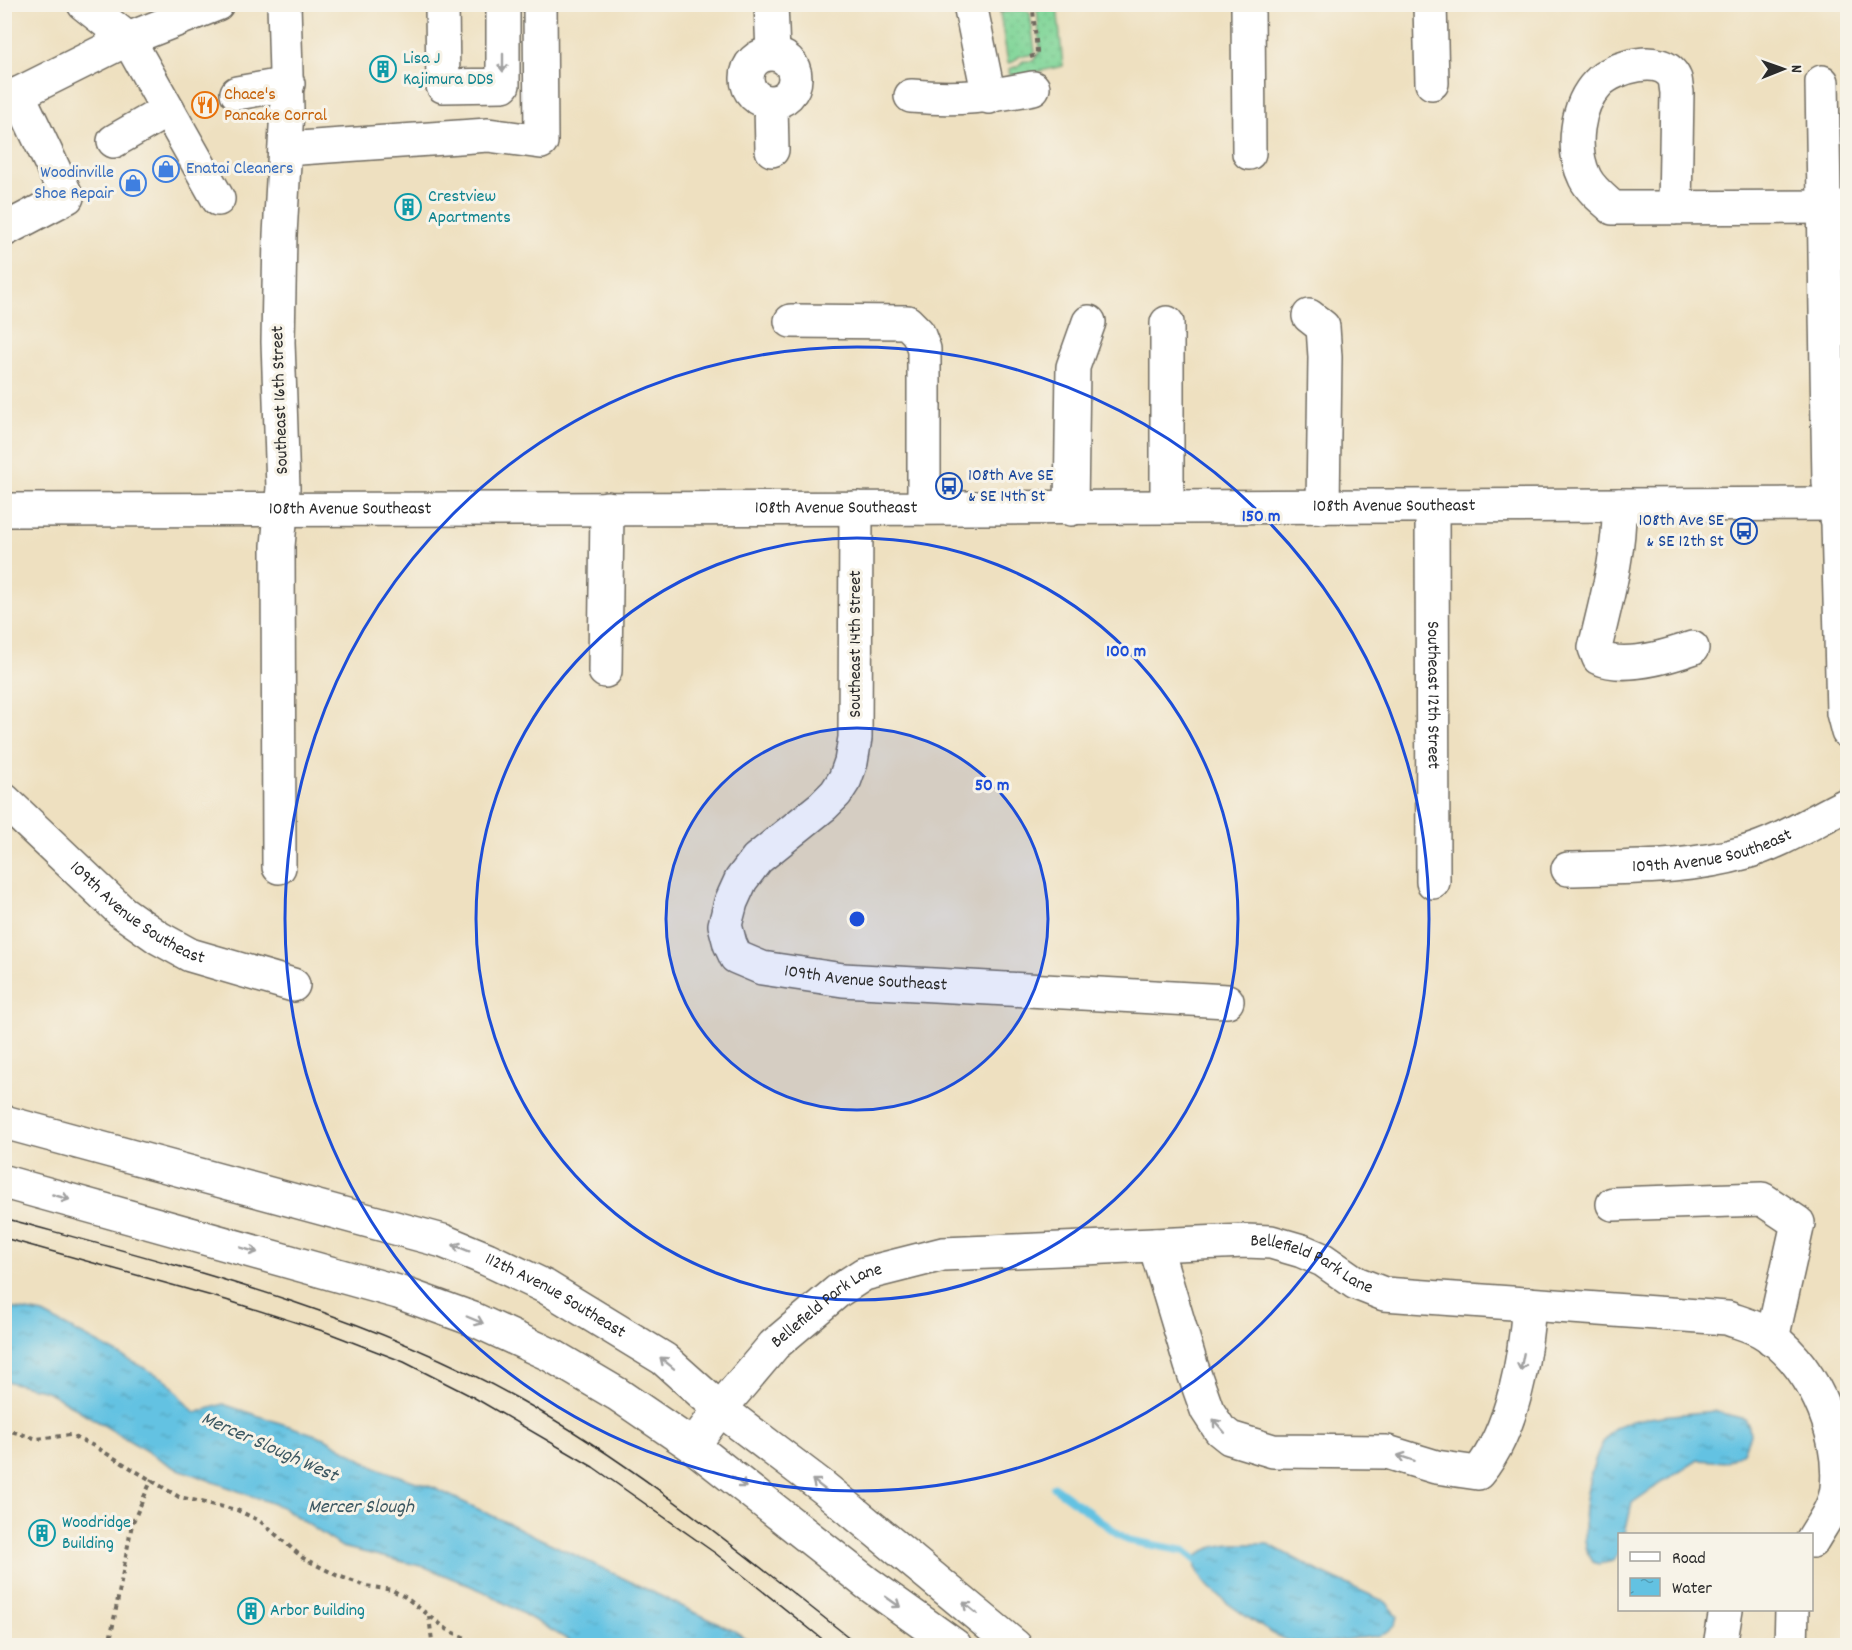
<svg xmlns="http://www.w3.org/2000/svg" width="1852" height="1650" viewBox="0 0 1852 1650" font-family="Dekko,sans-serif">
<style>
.green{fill:url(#green-dots);stroke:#568062;stroke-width:1.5}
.water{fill:url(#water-ripples);stroke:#477686;stroke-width:1.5}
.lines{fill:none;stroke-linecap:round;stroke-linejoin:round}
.stream{stroke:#63c2e2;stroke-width:8}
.minor-casing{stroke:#6f6a5f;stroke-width:36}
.major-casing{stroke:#6f6a5f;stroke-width:36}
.path{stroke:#6f6a5f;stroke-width:4;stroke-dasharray:4.5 4.5;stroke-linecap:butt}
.minor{stroke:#fff;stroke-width:33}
.major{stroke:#fff;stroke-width:33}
.tram{stroke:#2b2b2b;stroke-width:1.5}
.oneway{stroke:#a0a0a0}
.ring{fill:none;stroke:#1d4ed8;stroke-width:3}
.labels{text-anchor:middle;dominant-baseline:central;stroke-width:6;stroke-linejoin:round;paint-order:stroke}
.culture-label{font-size:18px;fill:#0d838f;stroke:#f7f3e8;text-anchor:start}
.food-label{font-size:18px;fill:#c56008;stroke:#f7f3e8;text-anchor:start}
.shop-label{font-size:18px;fill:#366cbe;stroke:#f7f3e8;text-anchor:start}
.street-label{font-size:18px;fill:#2b2b2b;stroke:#f7f3e8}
.transit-label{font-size:18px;fill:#164399;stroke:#f7f3e8;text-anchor:start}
.water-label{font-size:20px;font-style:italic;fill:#3c5862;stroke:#f7f3e8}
.centre{fill:#1d4ed8;stroke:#f7f3e8;stroke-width:3}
.ring-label{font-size:18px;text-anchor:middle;font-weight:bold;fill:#1d4ed8;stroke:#f7f3e8;stroke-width:6;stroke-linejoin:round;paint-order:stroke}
</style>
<defs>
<pattern id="green-dots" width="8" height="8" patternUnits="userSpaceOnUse" patternTransform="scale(1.5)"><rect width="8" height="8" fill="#80d598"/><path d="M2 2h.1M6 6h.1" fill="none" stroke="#6fb783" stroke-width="1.8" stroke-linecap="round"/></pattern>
<pattern id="water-ripples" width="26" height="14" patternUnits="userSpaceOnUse" patternTransform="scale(1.5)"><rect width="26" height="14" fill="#63c2e2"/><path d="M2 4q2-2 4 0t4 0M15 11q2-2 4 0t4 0" fill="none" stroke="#529eb7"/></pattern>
</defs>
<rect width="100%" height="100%" fill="#f7f3e8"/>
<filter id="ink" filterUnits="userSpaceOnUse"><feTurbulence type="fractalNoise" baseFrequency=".0167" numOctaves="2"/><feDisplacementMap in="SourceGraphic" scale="12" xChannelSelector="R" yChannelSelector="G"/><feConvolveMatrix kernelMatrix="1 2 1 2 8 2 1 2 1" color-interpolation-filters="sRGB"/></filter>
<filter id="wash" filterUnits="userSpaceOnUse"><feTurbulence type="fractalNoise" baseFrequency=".008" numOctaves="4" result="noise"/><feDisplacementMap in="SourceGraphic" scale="24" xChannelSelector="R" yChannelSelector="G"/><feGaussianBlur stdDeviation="1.35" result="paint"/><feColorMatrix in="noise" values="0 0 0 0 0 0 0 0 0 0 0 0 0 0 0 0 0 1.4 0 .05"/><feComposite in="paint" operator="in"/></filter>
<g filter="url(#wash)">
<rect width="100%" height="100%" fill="#eee0c0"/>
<!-- green -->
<g class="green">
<polygon points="1033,5 1057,5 1063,66 1010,78 1009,69 1018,66 1023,61 1033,61 1040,52 1037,8"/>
<polygon points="1024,9 1030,13 1035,52 1032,55 1020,56 1013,62 1008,63 1000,13"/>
</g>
<!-- water -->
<g class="water">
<polygon points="5,1307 43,1314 167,1380 195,1413 223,1404 325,1438 376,1468 434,1488 736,1632 755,1645 577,1645 485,1592 425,1567 342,1547 282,1507 173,1467 47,1391 5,1381"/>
<path d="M1713 1411 1745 1419 1749 1426 1750 1435 1743 1452 1727 1462 1698 1460 1652 1489 1632 1503 1625 1534H1620L1619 1552 1613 1561 1600 1564 1592 1562C1574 1537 1589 1441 1618 1426 1636 1416 1691 1414 1713 1411Z"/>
<path d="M1232 1544H1268L1322 1573 1386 1602 1398 1616C1395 1637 1377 1636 1359 1638 1337 1640 1311 1648 1290 1641 1277 1638 1264 1628 1253 1621 1224 1602 1152 1552 1232 1544Z"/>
</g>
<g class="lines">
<!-- stream -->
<polyline class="stream" points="1054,1487 1127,1540 1185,1551 1196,1560"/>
</g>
</g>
<g filter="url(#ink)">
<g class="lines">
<defs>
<g id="minor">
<polyline points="84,4 128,39 218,199"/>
<polyline points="442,4 443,86 503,85 503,4"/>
<polyline points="771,4 773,53"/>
<polyline points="970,4 989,97"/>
<polyline points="1248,4 1249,153"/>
<polyline points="1430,4 1432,83"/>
<circle cx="771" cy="78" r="24"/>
<polyline points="1822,82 1829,483 1838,523 1843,713 1848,732"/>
<polyline points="237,93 288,84"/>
<path d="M911 96C958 100 987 97 1033 88"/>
<polyline points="771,104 772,150"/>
<polyline points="114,141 168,110"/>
<polyline points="285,149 488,135 541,142 540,4"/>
<path d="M1675 208 1677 92C1676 88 1676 83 1675 79 1663 52 1613 67 1598 83 1576 105 1571 150 1585 178 1591 190 1603 199 1613 208L1848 207"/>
<polyline points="4,230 67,197 18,94"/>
<polyline points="1309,316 1323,327 1325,357 1323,507"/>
<polyline points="791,321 907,322 918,333 924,349 924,508"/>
<path d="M1619 505C1620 554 1606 600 1595 648L1599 658C1625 669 1666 657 1692 648"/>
<polyline points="1167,507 1167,323"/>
<path id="s1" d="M1432 507 1433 882"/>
<path id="s2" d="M856 508 855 738 851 762 845 779 836 793 823 806 757 859 741 880 731 902 725 925 730 944 736 957 762 968 843 980 1227 1001"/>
<polyline points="1071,509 1073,367 1089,322"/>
<path id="s3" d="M4 510C619 509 1233 508 1848 504"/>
<polyline points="605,671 607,508"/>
<path id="s4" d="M4 800 122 912 159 938 190 955 293 985"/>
<polyline points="279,867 278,546 283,488 278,342 280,235 287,109 284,4"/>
<path id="s5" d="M1568 869C1626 867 1687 869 1743 853 1780 843 1813 821 1848 804"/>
<polyline points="1613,1204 1762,1199 1798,1223 1772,1339"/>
<path d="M1155 1245 1191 1365 1207 1410 1220 1430 1230 1438 1273 1451 1387 1452 1436 1467 1478 1473C1513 1431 1525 1357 1529 1304"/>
<path id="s6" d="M693 1446 720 1409 774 1345 838 1291 864 1274 943 1254 1245 1241 1271 1242 1302 1251 1323 1260 1356 1283 1384 1294 1727 1318C1738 1322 1750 1325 1761 1331 1810 1358 1843 1433 1837 1488 1835 1508 1821 1525 1812 1541"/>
<polyline points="1720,1646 1726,1610"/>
<polyline points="1791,1646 1792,1610"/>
</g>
<g id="major">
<polyline points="4,101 128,39 217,4"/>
<path id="s7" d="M4 1122 443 1241 487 1259 546 1287 664 1359 720 1409 823 1487 1015 1646"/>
<polyline points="4,1182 398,1292 473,1319 551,1355 617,1394 693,1446 867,1583 955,1646"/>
</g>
</defs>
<!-- minor casing -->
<use href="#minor" class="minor-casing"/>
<!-- major casing -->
<use href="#major" class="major-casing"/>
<!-- path -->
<g class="path">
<polyline points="1000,11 1025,7 1033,10 1037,51 1036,55 1030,57"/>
<polyline points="4,1429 37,1439 70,1435 94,1446 179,1497 237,1510 260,1521 303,1558 336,1575 366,1586 392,1590 405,1597 448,1630 483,1646"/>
<polyline points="429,1616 432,1641 438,1646"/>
<polyline points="109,1646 132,1524 152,1479"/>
</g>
<!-- minor -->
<use href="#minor" class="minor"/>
<!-- major -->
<use href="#major" class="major"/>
<!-- tram -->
<g class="tram">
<path d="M4 1218C179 1266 358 1310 517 1398 640 1467 749 1559 860 1646"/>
<polyline points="4,1238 226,1300 326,1332 404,1362 473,1397 593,1467 715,1553 831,1646"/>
</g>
</g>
<!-- one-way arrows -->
<defs><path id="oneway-shaft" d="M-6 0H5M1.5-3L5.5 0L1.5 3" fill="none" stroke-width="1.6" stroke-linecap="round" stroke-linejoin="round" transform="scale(1.5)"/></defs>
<g class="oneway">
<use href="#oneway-shaft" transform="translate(503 63) rotate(90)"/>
<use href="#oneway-shaft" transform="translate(61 1197) rotate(16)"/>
<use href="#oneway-shaft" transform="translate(461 1248) rotate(-158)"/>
<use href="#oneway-shaft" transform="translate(249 1250) rotate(16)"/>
<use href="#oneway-shaft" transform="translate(475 1320) rotate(23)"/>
<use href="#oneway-shaft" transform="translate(1522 1362) rotate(101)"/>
<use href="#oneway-shaft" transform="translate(667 1363) rotate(-141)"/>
<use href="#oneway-shaft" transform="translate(1219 1426) rotate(-131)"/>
<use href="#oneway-shaft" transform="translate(1406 1458) rotate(-162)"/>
<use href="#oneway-shaft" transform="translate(739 1482) rotate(38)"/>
<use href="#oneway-shaft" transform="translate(819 1485) rotate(-142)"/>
<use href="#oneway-shaft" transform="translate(893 1602) rotate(35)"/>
<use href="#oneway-shaft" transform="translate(970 1608) rotate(-141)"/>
</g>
</g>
<!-- distance rings -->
<circle cx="857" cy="919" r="191" fill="#1d4ed8" fill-opacity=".12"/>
<g class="ring">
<circle cx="857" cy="919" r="191"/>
<circle cx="857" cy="919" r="381"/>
<circle cx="857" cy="919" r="572"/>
</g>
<!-- icons -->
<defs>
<symbol id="building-ring" viewBox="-11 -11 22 22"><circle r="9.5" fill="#f7f3e8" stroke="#0f9aa8" stroke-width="1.5"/><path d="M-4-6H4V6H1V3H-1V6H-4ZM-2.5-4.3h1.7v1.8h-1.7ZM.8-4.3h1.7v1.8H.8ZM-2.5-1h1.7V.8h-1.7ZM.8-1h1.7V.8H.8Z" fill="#0f9aa8"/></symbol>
<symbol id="restaurant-ring" viewBox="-11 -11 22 22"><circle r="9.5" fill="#f7f3e8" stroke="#e8710a" stroke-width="1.5"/><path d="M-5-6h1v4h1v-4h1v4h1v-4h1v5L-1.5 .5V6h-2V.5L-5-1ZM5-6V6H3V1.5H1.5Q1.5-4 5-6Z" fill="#e8710a"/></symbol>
<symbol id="shop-ring" viewBox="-11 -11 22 22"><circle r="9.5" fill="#f7f3e8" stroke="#3f7fe0" stroke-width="1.5"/><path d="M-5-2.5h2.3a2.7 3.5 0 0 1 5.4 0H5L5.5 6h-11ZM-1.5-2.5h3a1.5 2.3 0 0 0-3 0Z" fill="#3f7fe0"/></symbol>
<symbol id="bus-ring" viewBox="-11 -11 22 22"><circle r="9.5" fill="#f7f3e8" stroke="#1a4fb4" stroke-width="1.5"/><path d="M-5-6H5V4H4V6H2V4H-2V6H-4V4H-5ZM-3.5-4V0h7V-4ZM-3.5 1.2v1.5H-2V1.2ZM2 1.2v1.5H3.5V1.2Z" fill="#1a4fb4"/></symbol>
</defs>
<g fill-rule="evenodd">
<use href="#building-ring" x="368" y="54" width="30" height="30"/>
<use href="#restaurant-ring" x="190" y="90" width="30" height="30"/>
<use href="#shop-ring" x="151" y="154" width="30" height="30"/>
<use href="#shop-ring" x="118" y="168" width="30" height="30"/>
<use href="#building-ring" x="393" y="192" width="30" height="30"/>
<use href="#bus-ring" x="934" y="471" width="30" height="30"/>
<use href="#bus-ring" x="1729" y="516" width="30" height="30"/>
<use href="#building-ring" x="27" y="1518" width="30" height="30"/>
<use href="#building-ring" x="236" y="1596" width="30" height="30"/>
</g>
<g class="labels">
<!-- culture labels -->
<g class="culture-label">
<text x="403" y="59">Lisa J<tspan x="403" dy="21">Kajimura DDS</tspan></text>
<text x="428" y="197">Crestview<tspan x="428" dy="21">Apartments</tspan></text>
<text x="62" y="1523">Woodridge<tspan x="62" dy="21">Building</tspan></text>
<text x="270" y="1611">Arbor Building</text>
</g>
<!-- food labels -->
<g class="food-label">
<text x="224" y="95">Chace's<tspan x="224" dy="21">Pancake Corral</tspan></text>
</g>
<!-- shop labels -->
<g class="shop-label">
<text x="186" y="169">Enatai Cleaners</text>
<text x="114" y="173" text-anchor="end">Woodinville<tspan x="114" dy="21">Shoe Repair</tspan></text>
</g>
<!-- street labels -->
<g class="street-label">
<text transform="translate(281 400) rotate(-92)">Southeast 16th Street</text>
<text stroke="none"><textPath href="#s3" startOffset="1390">108th Avenue Southeast</textPath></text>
<text stroke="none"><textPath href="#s3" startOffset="832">108th Avenue Southeast</textPath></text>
<text stroke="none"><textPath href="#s3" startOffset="346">108th Avenue Southeast</textPath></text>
<text transform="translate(856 644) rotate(-90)">Southeast 14th Street</text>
<text stroke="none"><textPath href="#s1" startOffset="188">Southeast 12th Street</textPath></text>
<text stroke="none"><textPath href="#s5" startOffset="146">109th Avenue Southeast</textPath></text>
<text stroke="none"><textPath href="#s4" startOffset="176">109th Avenue Southeast</textPath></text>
<text stroke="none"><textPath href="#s2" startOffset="633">109th Avenue Southeast</textPath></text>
<text stroke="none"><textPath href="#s6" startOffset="700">Bellefield Park Lane</textPath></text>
<text stroke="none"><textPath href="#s7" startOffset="580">112th Avenue Southeast</textPath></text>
<text stroke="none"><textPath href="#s6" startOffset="196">Bellefield Park Lane</textPath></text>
</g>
<!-- transit labels -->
<g class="transit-label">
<text x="968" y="476">108th Ave SE<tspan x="968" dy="21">&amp; SE 14th St</tspan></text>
<text x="1724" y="521" text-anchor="end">108th Ave SE<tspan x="1724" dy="21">&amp; SE 12th St</tspan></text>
</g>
<!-- water labels -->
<g class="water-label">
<text transform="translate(269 1448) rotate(24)">Mercer Slough West</text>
<text x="361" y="1508">Mercer Slough</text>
</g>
</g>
<circle cx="857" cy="919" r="9" class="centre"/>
<g class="ring-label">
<text x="1261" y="521">150 m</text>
<text x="1126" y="656">100 m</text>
<text x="992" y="790">50 m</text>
</g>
<!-- margin -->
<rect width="1852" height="1650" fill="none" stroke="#f7f3e8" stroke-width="24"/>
<!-- legend -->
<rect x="1618" y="1533" width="195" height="78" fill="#f7f3e8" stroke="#a5a39c" stroke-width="1.5"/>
<rect x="1630" y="1552" width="30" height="9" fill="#ffffff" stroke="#a5a39c" stroke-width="1.5"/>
<text x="1672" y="1563" font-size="18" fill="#2b2b2b">Road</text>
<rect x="1630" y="1578" width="30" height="18" fill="url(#water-ripples)" stroke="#a5a39c" stroke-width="1.5"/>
<text x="1672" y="1593" font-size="18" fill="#2b2b2b">Water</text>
<!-- north arrow -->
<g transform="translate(1783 69) rotate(89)" stroke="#f7f3e8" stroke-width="4.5" paint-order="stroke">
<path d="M0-4.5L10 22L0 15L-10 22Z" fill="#2b2b2b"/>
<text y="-9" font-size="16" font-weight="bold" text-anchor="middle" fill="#2b2b2b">N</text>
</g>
</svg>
